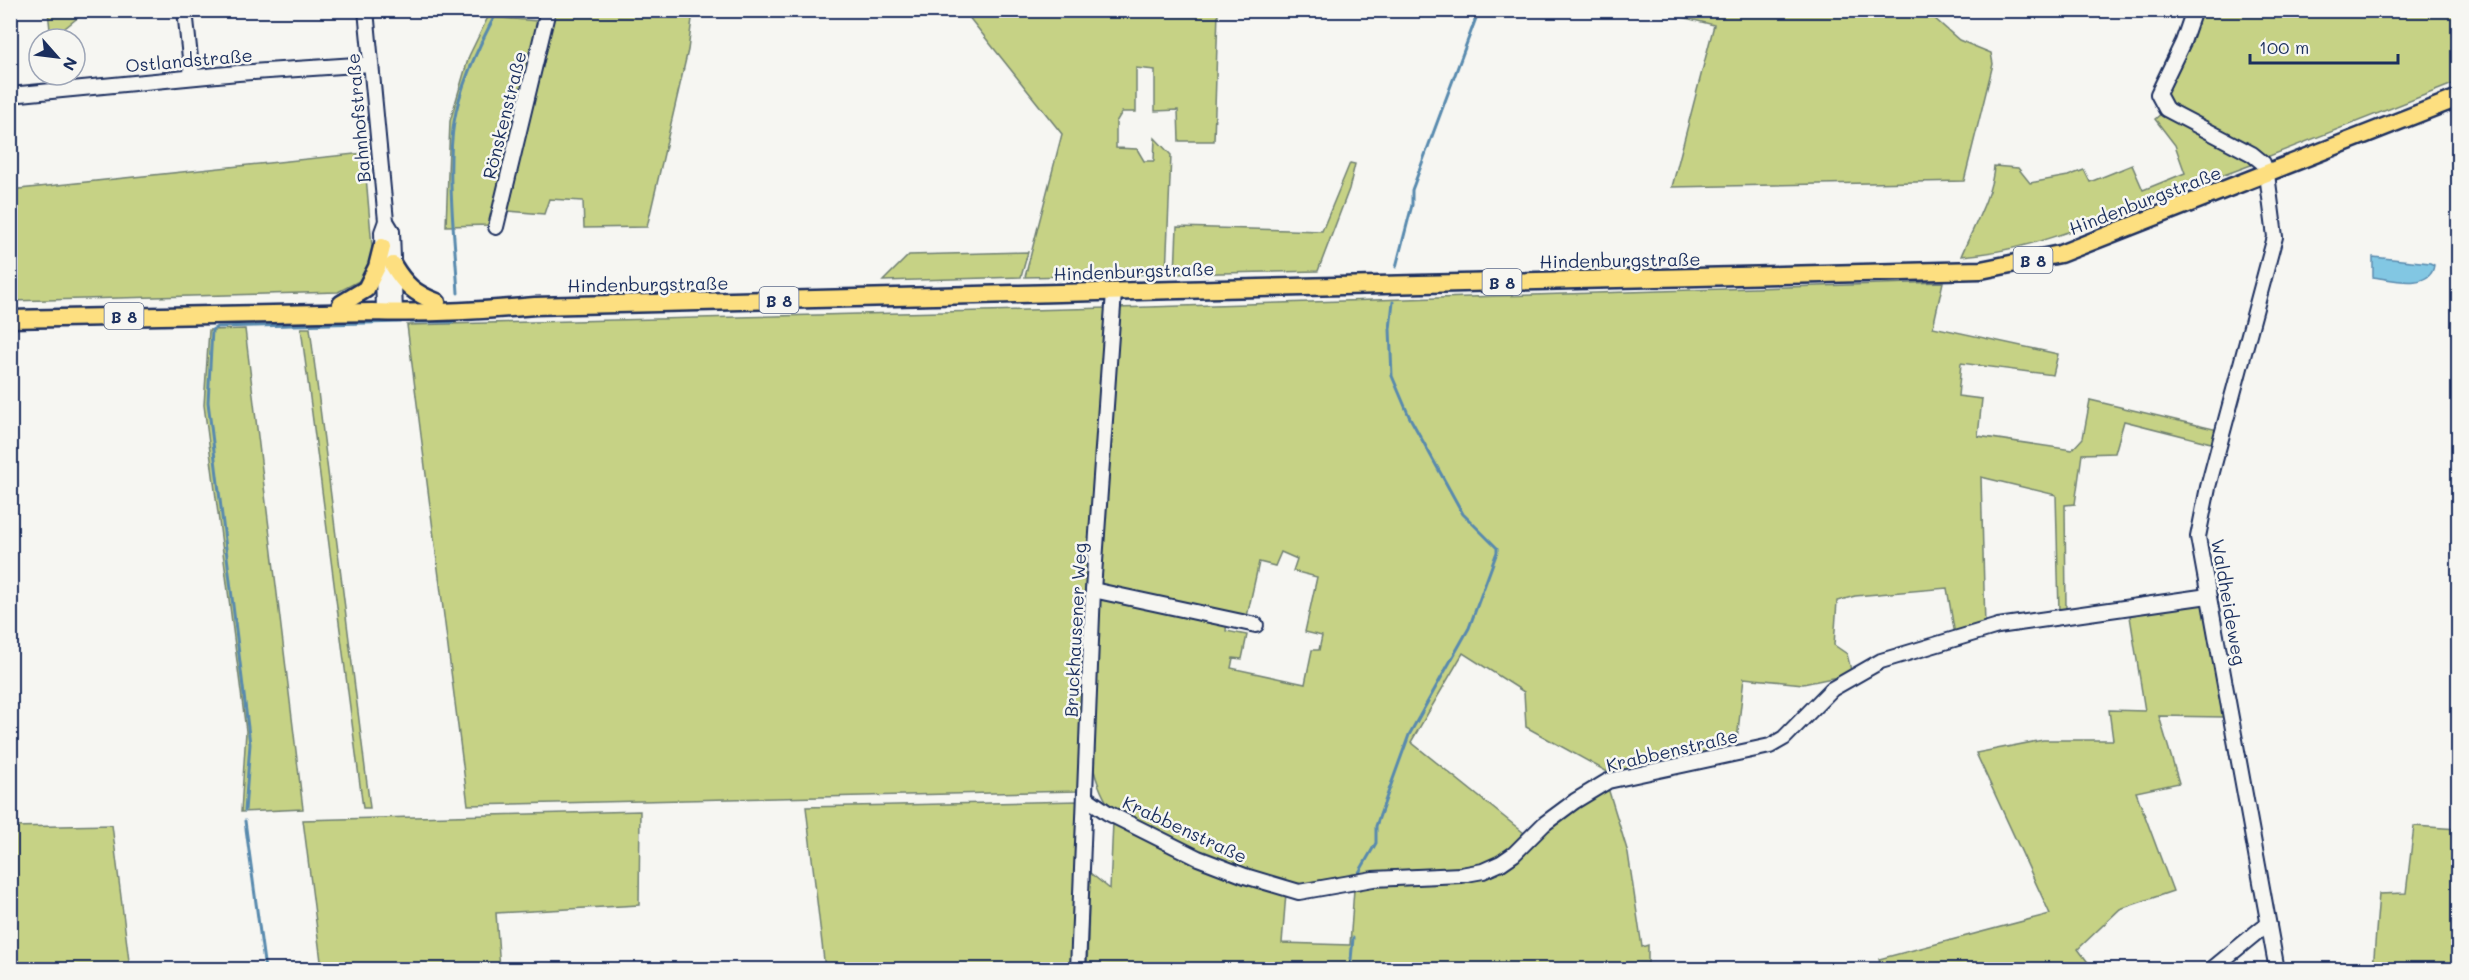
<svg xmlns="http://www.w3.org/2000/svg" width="2469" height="980" viewBox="0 0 2469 980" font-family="Mali,sans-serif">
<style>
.green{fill:#c6d285;stroke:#708072;stroke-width:1.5}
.water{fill:#82c7e3;stroke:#598aae;stroke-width:1.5}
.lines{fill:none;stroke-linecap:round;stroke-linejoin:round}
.stream{stroke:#598aae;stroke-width:3}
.minor-casing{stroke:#1b2f5e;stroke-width:18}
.major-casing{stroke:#1b2f5e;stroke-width:21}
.minor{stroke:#f6f6f2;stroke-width:14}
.major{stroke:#fddf80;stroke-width:16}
.labels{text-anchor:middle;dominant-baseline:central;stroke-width:5;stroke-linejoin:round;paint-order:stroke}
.shield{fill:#f6f6f2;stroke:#5d6b8a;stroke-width:1.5}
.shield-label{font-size:16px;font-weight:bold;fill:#1b2f5e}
.street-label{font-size:18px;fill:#1b2f5e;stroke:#f6f6f2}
</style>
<rect width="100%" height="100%" fill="#f6f6f2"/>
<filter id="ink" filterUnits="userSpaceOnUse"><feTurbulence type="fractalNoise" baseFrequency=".0167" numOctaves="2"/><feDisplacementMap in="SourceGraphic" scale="12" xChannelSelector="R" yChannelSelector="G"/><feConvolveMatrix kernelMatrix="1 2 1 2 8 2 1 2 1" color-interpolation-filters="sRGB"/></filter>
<g filter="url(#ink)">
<!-- green -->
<g class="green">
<polygon points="2454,10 2458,17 2458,82 2267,157 2174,107 2168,102 2164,90 2198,11"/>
<polygon points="85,11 85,12 51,39 48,11"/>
<polygon points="554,11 693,11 688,50 647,227 584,228 583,201 549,199 544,214 508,211"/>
<polygon points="964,11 1218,11 1214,141 1179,141 1178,110 1155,111 1155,70 1136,68 1136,112 1122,112 1116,122 1116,148 1137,149 1144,161 1154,161 1155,138 1171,155 1166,274 1025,277 1062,134"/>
<polygon points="1658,11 1935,11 1933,17 1959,40 1991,53 1993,64 1964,181 1672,187 1714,25"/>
<polygon points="488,17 538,21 491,225 446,226 450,121 469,56"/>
<path d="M2162 113 2251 160V165C2203 183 2155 201 2108 218 2057 236 2015 252 1961 256 1972 230 1993 193 1994 166L2018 168 2030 183 2068 176 2084 170 2090 182 2132 165 2143 190 2185 173 2175 145 2155 119Z"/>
<polygon points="364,153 373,258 359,281 338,292 11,301 10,190"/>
<polygon points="1350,163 1355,164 1349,189 1318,271 1175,274 1177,227 1322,231"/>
<polygon points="1028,252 1021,277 883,281 909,255"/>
<path d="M1943 282 1933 327 2058 354 2053 375 1961 363 1958 396 1982 399 1978 436 2072 450 2083 438 2090 400 2218 430 2215 444 2124 421 2115 453 2082 454 2075 504 2065 505 2066 611 2059 612 2056 495 1981 477 1985 627 1955 635 1947 588 1855 596 1837 601 1834 645 1847 654 1852 674 1803 684 1744 678 1736 749 1613 775 1526 727 1524 692 1463 653 1411 742 1524 833 1498 859 1458 870 1332 879 1310 887 1277 881 1215 859 1110 807C1098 790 1093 771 1090 750L1095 605 1106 595 1227 621 1226 631 1247 635 1242 659 1233 658 1231 668 1305 684 1312 650H1319L1322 636 1305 632 1317 577 1293 571 1297 559 1281 552 1275 566 1259 562 1246 621 1097 587 1117 308Z"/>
<polygon points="1108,308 1078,791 468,805 407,325"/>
<polygon points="301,328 310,328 370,808 363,808"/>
<polygon points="245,329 303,809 241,812 246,731 204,405 209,330"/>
<polygon points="2204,600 2224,717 2159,716 2179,783 2136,792 2173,891 2120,909 2078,949 2093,969 1881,969 1879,959 2050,914 1976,753 2043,740 2113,740 2109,710 2145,711 2129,610"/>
<polygon points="1608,788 1628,853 1642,947 1648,945 1648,970 1235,970 1224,962 1223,969 1087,969 1090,873 1110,889 1113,822 1286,893 1282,943 1350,945 1354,889 1361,884 1465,881"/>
<polygon points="1079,801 1070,969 825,969 806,807"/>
<polygon points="640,811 639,905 496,913 500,969 322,969 303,820"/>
<polygon points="112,825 130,969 11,969 11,827"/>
<polygon points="2414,826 2458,829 2458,969 2373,969 2379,894 2406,893"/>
</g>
<!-- water -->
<path class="water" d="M2373 257 2430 263 2434 265C2431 291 2390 279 2373 277Z"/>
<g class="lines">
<!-- stream -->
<g class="stream">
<polyline points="1396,267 1412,205 1412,190 1479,10"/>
<path d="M458 293C455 241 446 173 454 122 460 85 480 43 498 10"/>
<polyline points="411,322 452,322 458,318"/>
<polyline points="245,811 250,744 208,402 212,330 217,327 401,322"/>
<polyline points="245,821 265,970"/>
<polyline points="1357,876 1376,843 1376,826 1409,735 1469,628 1497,552 1497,548 1463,514 1409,416 1392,376 1390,329 1393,302"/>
<polyline points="1350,970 1353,938"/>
</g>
<defs>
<g id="minor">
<polyline points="185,10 192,77"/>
<polyline points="366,10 386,221 392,231 395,312"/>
<polyline points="2194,10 2183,42 2158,94 2166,109 2252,154 2263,163 2267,174 2275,237 2208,487 2198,537 2277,970"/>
<polyline points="10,95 238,73 371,64"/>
<polyline points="496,227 548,10"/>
<polyline points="384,312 382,232 386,221"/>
<polyline points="1093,590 1256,625"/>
<polyline points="1085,797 1108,813 1198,858 1245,876 1299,892 1373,879 1461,875 1483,871 1501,863 1514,854 1544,824 1575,801 1608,781 1770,746 1784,738 1832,689 1881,661 1998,626 2208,596"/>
<polyline points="1078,970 1093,590 1114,292"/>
<polyline points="2211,970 2262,928 2269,926"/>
</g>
<g id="major">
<path d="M393 265C405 285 415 294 437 302"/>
<polyline points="341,304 366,289 377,267 382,247"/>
<path d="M10 319 372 312C426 314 481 311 535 306L1981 270 2060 254 2458 98"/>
</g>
</defs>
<!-- minor casing -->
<use href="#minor" class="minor-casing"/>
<!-- major casing -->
<use href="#major" class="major-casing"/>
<!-- minor -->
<use href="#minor" class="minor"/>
<!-- major -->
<use href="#major" class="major"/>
</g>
</g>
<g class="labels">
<!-- shield labels -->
<g class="shield">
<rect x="2013.5" y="247" width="39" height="26" rx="4.5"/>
<rect x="1482.5" y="269" width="39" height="26" rx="4.5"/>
<rect x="759.5" y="287" width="39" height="26" rx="4.5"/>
<rect x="104.5" y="303" width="39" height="26" rx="4.5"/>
</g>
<g class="shield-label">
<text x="2033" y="260">B 8</text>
<text x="1502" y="282">B 8</text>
<text x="779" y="300">B 8</text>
<text x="124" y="316">B 8</text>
</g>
<!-- street labels -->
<g class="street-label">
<text transform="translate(189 60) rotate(-5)">Ostlandstraße</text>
<text transform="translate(504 115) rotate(-76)">Rönskenstraße</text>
<text transform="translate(358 118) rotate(-95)">Bahnhofstraße</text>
<text transform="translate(2145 200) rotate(-21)">Hindenburgstraße</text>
<text transform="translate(1620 260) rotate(-1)">Hindenburgstraße</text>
<text transform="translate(1134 271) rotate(-2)">Hindenburgstraße</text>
<text transform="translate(648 284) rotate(-1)">Hindenburgstraße</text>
<text transform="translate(2229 602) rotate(80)">Waldheideweg</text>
<text transform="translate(1075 630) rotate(-87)">Bruckhausener Weg</text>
<text transform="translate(1672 750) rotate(-13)">Krabbenstraße</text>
<text transform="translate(1185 829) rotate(25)">Krabbenstraße</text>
</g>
</g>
<!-- margin -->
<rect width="2469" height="980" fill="none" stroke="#f6f6f2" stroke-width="36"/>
<rect x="18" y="18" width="2433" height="944" fill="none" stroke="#1b2f5e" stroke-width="2" filter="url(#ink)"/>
<!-- north arrow -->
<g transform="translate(57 57) rotate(118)"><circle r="28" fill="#f6f6f2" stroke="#9ea6b7" stroke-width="1.5"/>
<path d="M0-4.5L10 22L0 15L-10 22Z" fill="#1b2f5e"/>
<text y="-9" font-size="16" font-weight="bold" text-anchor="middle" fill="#1b2f5e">N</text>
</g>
<!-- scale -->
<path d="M2250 54v9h148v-9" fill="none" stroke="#1b2f5e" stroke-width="3"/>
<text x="2259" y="54" font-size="18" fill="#1b2f5e" stroke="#f6f6f2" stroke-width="4.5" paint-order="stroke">100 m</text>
</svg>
